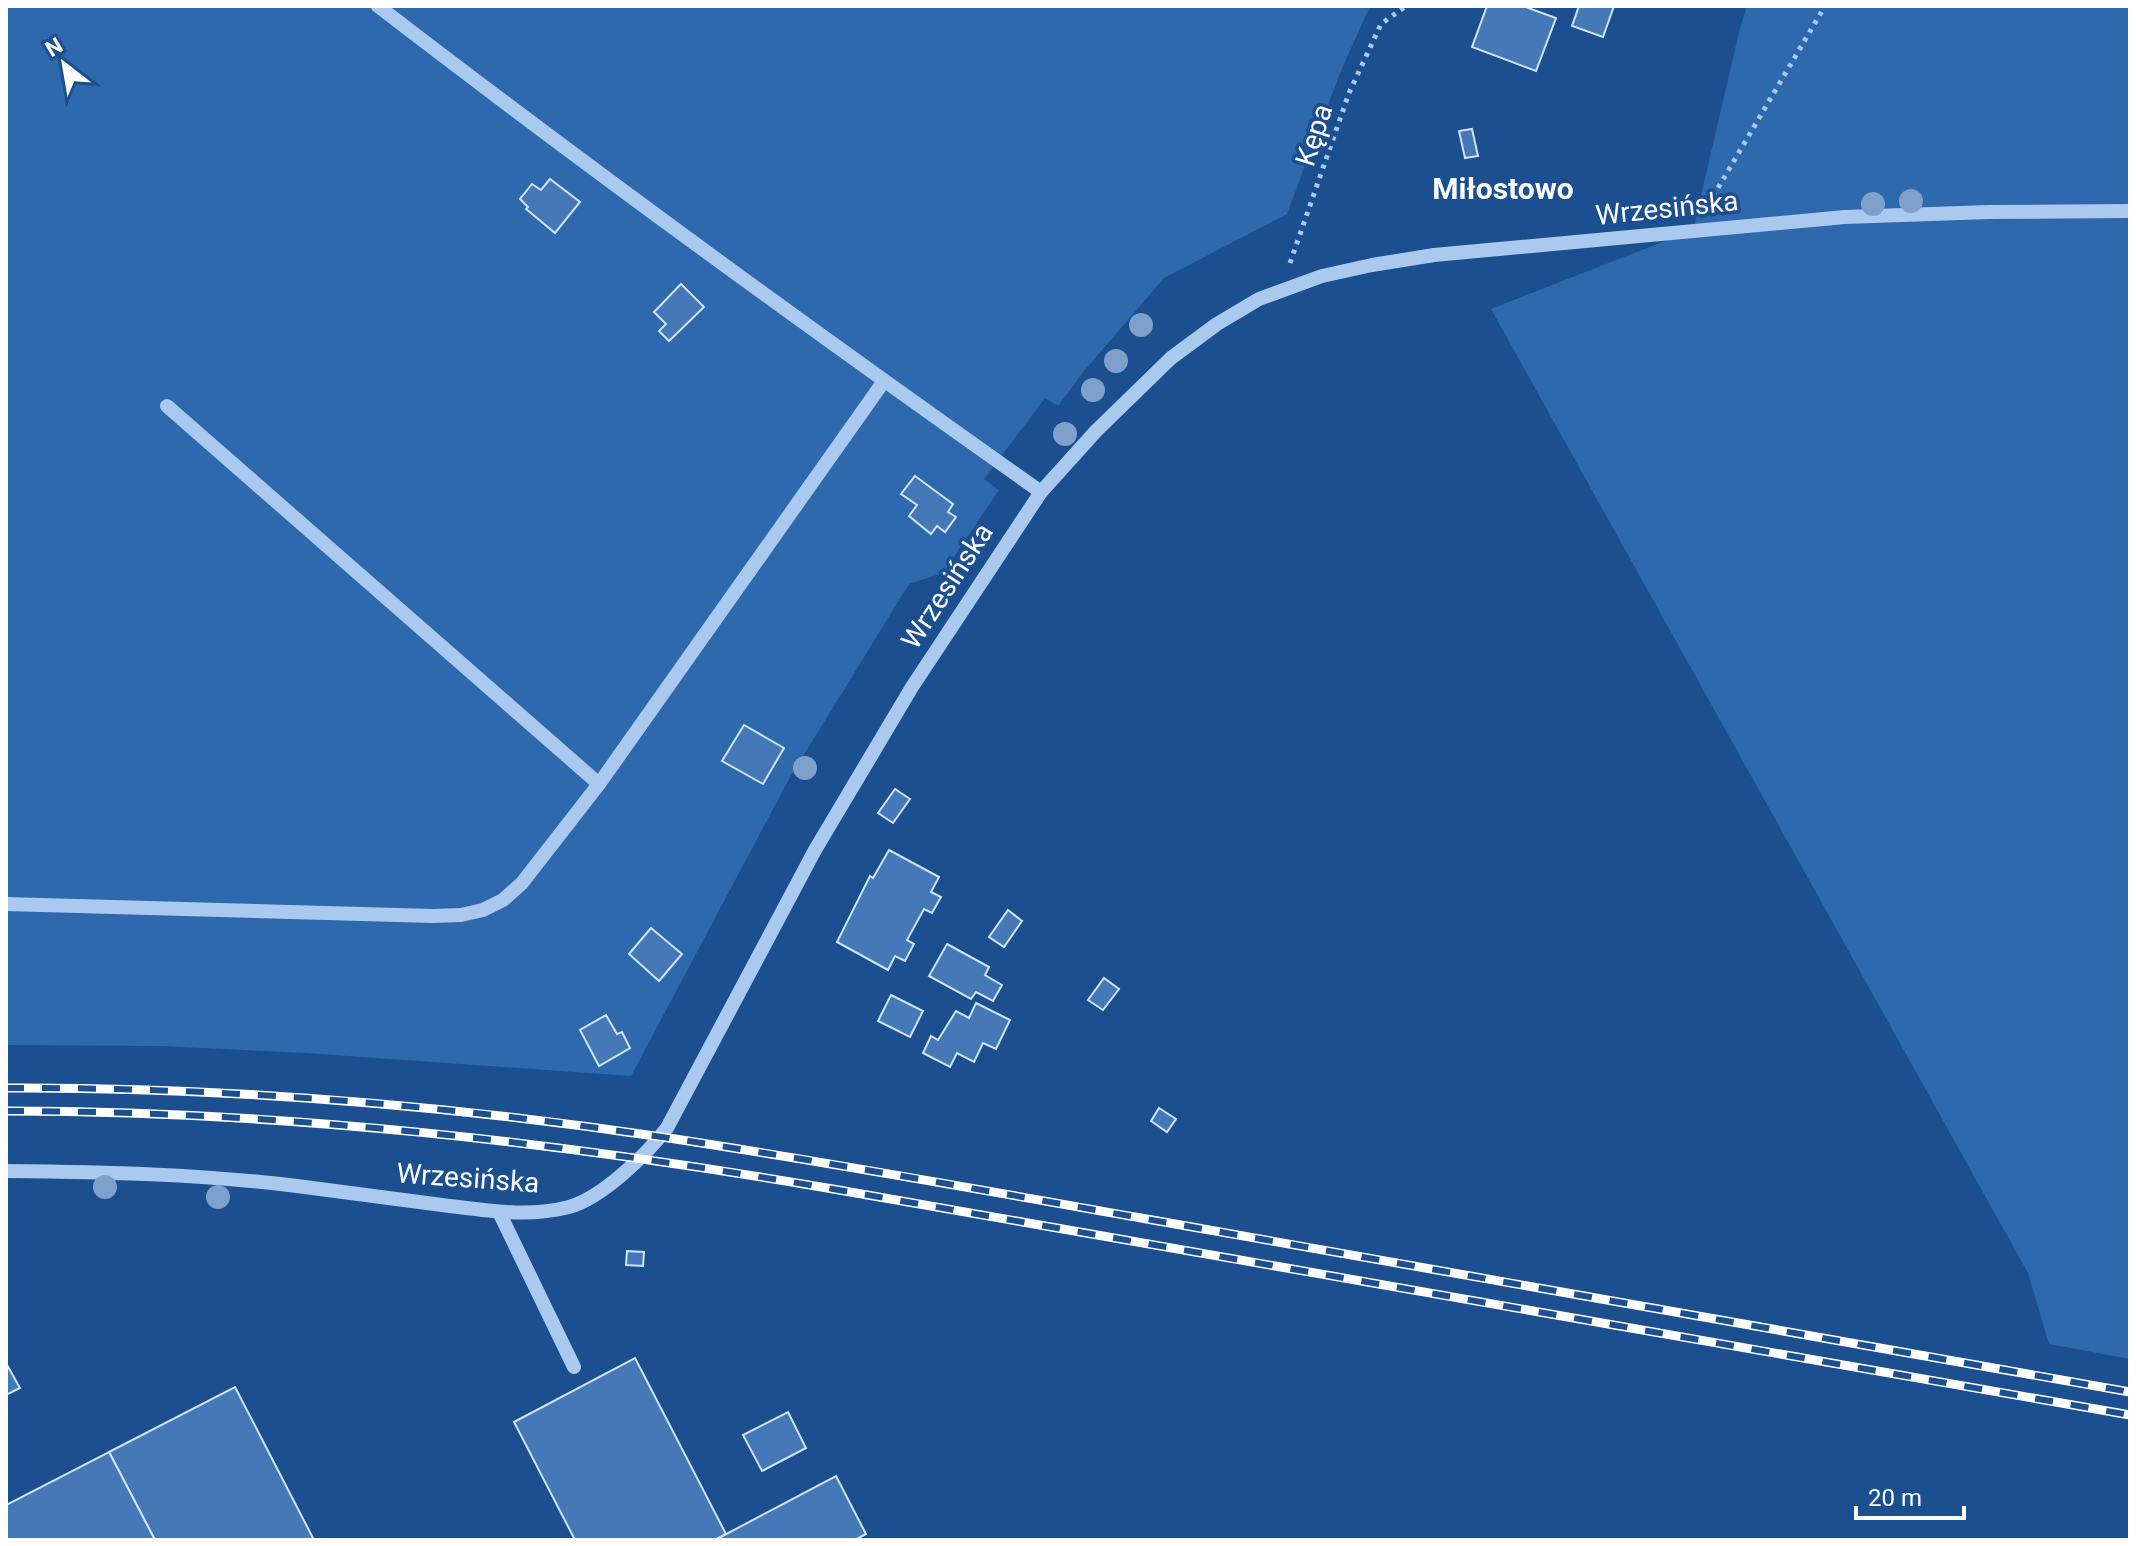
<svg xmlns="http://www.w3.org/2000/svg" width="2136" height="1546" viewBox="0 0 2136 1546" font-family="Roboto,sans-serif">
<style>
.green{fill:#2e69ad}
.building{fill:#4478b7;stroke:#cfe3fa;stroke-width:2}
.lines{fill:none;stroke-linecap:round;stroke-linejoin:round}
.path{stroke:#a9c9ee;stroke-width:5;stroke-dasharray:4 6;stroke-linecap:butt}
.minor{stroke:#a9c9ee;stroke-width:14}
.rail-casing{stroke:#fff;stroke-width:9}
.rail{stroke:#1b4f8f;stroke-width:6;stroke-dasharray:18;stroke-linecap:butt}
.tree{fill:#7ea0ca}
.labels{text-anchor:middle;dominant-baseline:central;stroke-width:7;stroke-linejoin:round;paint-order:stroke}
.street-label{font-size:28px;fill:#fff;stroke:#1b4f8f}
.neighbourhood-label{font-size:30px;font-weight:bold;fill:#fff;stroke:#1b4f8f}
</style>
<rect width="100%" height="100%" fill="#1b4f8f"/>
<!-- green -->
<g class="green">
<polygon points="6,6 1370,6 1340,73 1287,214 1164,278 1084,371 1058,406 1045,398 984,479 999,490 943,573 909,584 789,779 631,1076 306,1053 159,1046 6,1045"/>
<polygon points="1747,6 2130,6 2130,1359 2049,1344 2028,1273 1491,309 1693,230 1740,28"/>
</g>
<!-- building -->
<g class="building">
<polygon points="1487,6 1523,6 1556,18 1536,71 1472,47"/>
<polygon points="1579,6 1614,6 1603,37 1572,26"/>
<polygon points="1472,129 1478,156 1465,158 1459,131"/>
<polygon points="550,179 580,202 555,233 526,209 528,207 520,199 532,184 541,190"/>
<polygon points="681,284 704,307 669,341 659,331 666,324 654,312"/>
<polygon points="915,476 953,504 948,512 956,517 945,532 937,526 931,534 909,516 917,505 901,494"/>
<polygon points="744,725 784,748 763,784 722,761"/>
<polygon points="895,789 910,799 893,823 878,813"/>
<polygon points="889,850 939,877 931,892 941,897 932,913 924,909 907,940 914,944 905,961 895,956 888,970 837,942 870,876 873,878"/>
<polygon points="1008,910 1022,921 1004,947 989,937"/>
<polygon points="651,928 682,954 659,981 629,954"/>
<polygon points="947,944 989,967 985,975 1002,985 993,1001 976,992 971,999 929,976"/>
<polygon points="1104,978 1119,989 1103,1010 1088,1000"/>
<polygon points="891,995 923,1011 910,1037 878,1021"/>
<polygon points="976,1003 1010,1020 996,1049 983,1043 974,1062 957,1053 950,1067 923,1053 931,1036 938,1040 956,1011 969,1018"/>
<polygon points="606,1015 617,1034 622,1032 630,1048 599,1066 580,1030"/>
<polygon points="1159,1108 1176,1119 1167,1132 1151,1121"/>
<polygon points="627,1251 644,1252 643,1266 626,1265"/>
<polygon points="635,1358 726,1534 715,1540 575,1540 514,1422"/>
<polygon points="6,1363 20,1388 6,1395"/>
<polygon points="235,1387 314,1540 155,1540 109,1452"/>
<polygon points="788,1412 806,1448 762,1471 743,1435"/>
<polygon points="109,1452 155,1540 6,1540 6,1505"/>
<polygon points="836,1476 866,1534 855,1540 715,1540"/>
</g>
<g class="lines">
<!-- path -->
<g class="path">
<polyline points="1708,205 1825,6"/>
<polyline points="1290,263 1349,93 1381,24 1406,6"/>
</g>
<!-- minor -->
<g class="minor">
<path d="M378 6C595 173 817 334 1041 492"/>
<polyline points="167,406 599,784"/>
<polyline points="6,904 433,916 461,915 483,910 503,900 522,883 599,784 884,381"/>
<path d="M6 1171C105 1172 199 1174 297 1186 346 1192 394 1199 442 1205 485 1210 527 1218 569 1207 602 1198 647 1154 667 1128L815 850 912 687 1041 492 1096 431 1171 358 1217 324 1259 299 1322 276 1372 265 1434 255 1845 217 1989 212 2130 211"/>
<polyline points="499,1212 574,1367"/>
</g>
<defs>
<g id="rail">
<path d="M6 1088C225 1087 446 1105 662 1137 822 1161 982 1190 1141 1218 1471 1276 1800 1334 2130 1392"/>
<path d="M6 1111C284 1111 559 1142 833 1189L2130 1415"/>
</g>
</defs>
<!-- rail casing -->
<use href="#rail" class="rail-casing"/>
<!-- rail -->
<use href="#rail" class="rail"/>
</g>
<!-- trees -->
<g class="tree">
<circle cx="1911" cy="201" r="12"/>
<circle cx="1873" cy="204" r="12"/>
<circle cx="1141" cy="325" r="12"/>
<circle cx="1116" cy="361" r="12"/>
<circle cx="1093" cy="390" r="12"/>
<circle cx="1065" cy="434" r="12"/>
<circle cx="805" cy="768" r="12"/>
<circle cx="105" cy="1187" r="12"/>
<circle cx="218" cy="1197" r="12"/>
</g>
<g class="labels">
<!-- street labels -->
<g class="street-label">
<text transform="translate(1314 135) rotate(-72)">Kępa</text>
<text transform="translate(1667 208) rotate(-6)">Wrzesińska</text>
<text transform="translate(947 586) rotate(-57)">Wrzesińska</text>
<text transform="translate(468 1178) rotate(4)">Wrzesińska</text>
</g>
<!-- neighbourhood labels -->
<g class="neighbourhood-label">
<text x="1503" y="188">Miłostowo</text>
</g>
</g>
<!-- border -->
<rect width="2136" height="1546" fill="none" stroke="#ffffff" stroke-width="16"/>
<!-- north arrow -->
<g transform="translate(64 64) rotate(329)" stroke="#1b4f8f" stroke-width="6" paint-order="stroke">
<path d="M0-6L14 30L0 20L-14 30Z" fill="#ffffff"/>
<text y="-12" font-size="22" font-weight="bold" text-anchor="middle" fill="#ffffff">N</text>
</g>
<!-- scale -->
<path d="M1856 1506v12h108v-12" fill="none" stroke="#ffffff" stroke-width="4"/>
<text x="1868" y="1506" font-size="24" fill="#ffffff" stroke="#1b4f8f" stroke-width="6" paint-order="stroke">20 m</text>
</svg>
